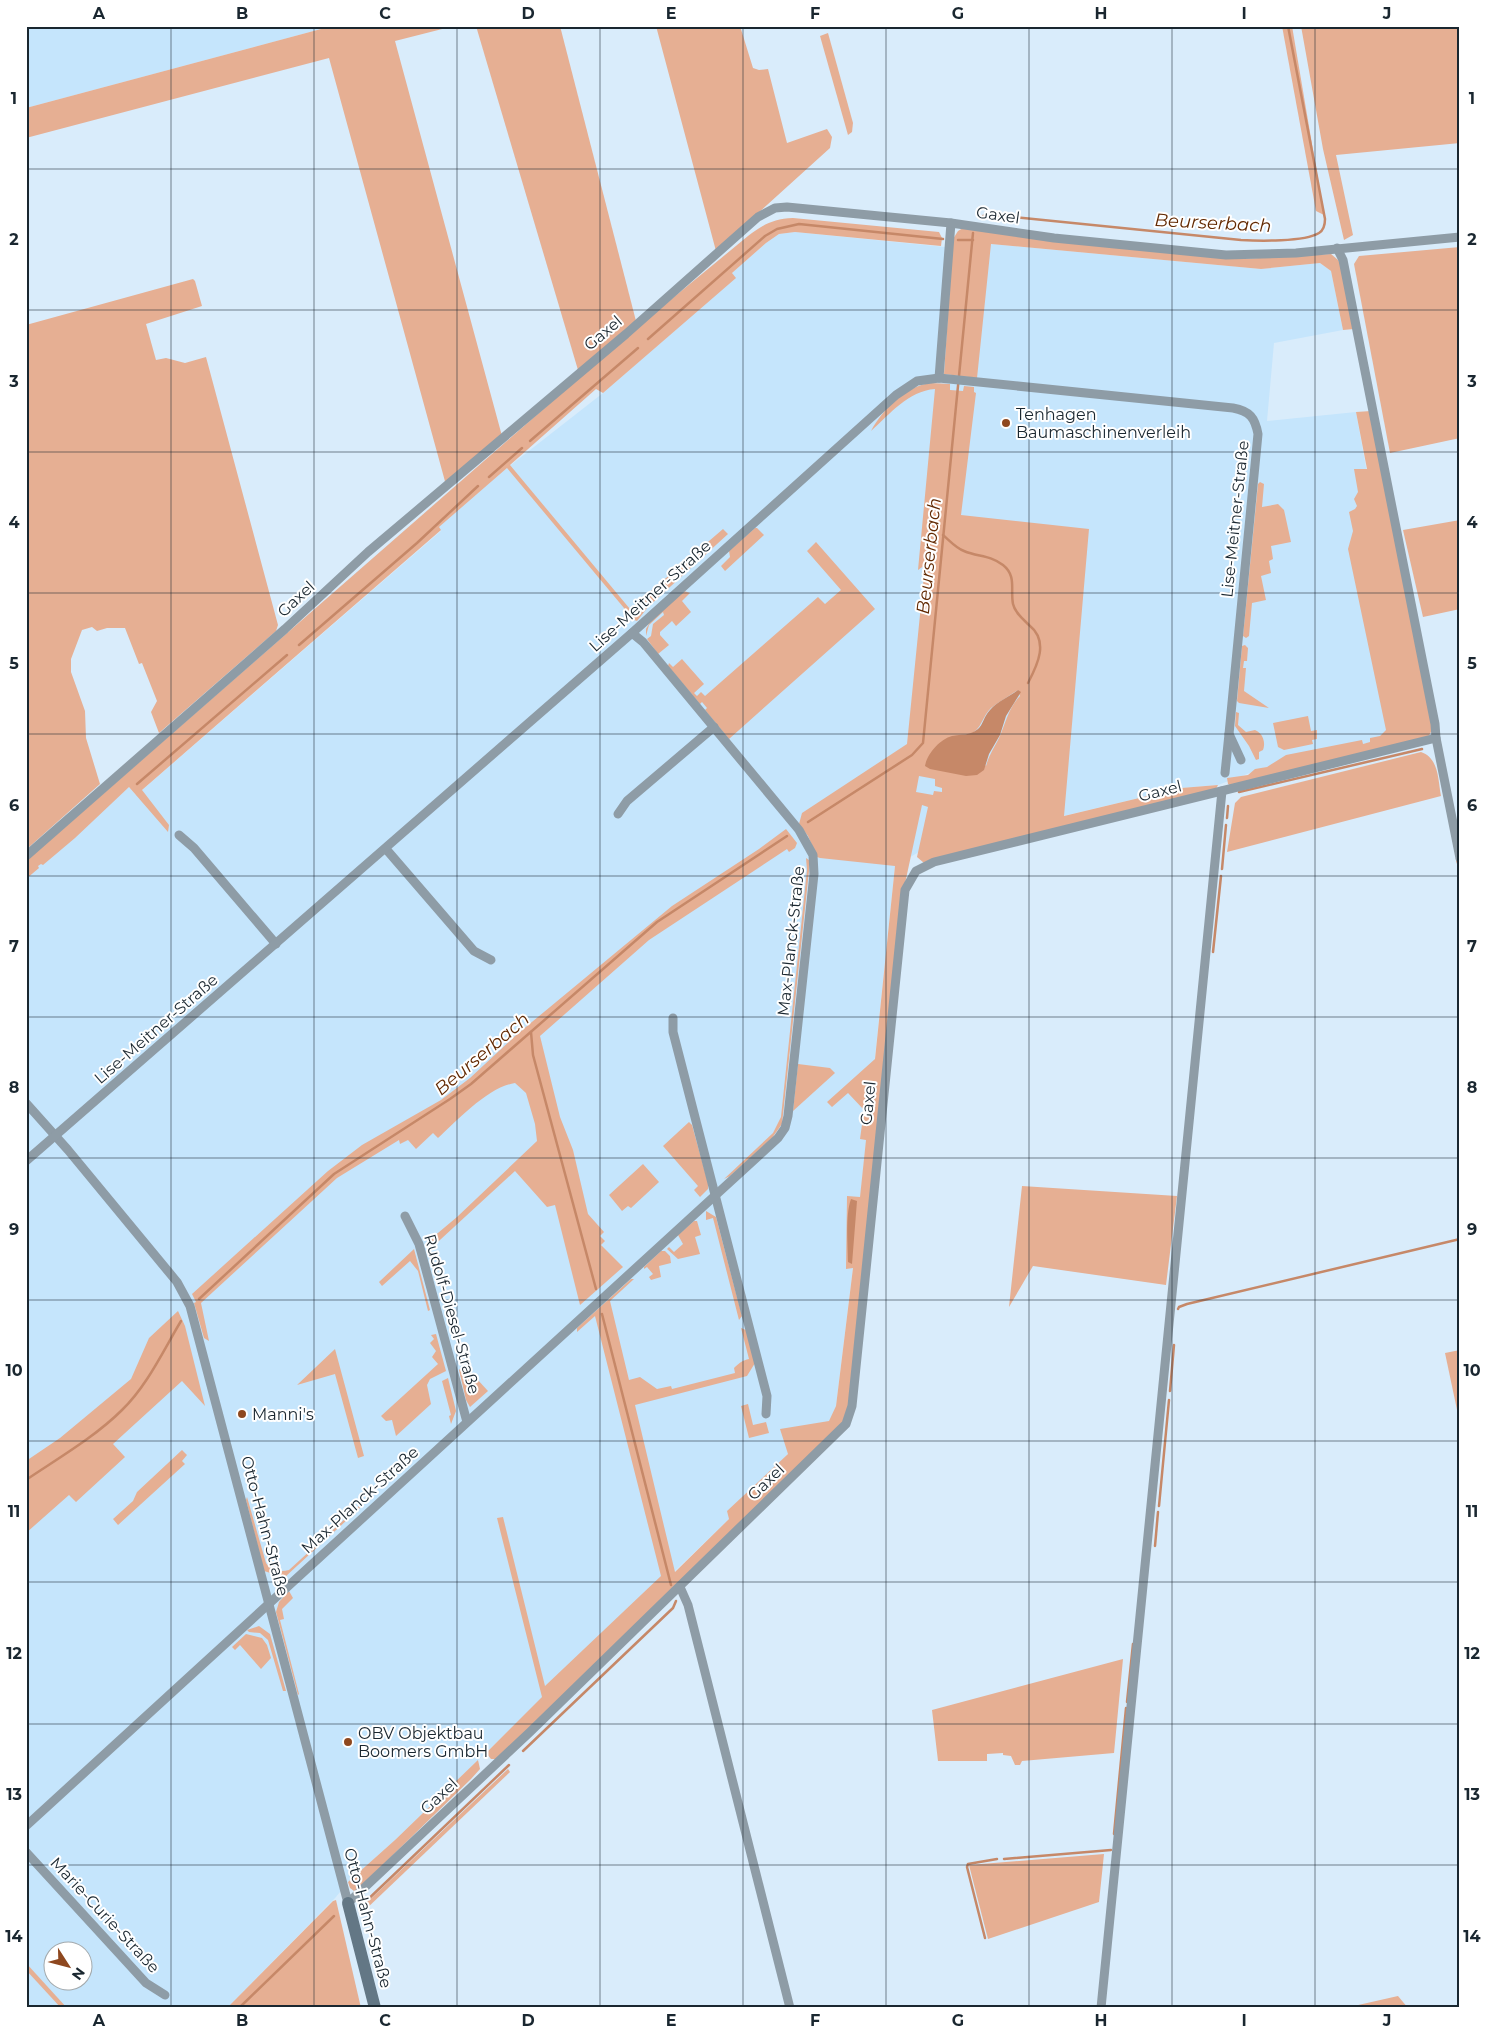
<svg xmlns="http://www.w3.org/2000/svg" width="1486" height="2034" viewBox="0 0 1486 2034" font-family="Montserrat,sans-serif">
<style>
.built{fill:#c5e5fc;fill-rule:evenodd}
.green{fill:#e6af93;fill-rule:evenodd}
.water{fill:#c68868}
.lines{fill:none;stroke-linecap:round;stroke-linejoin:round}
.stream{stroke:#c68868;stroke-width:2.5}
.street{stroke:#8e9ca6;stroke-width:9}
.secondary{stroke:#637785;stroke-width:12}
.grid{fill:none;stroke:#1a2730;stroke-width:1;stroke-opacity:0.55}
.poi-dot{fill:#8e481f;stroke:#fff;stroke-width:2}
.labels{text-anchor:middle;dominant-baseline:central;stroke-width:4;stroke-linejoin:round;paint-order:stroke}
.street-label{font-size:16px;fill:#1a2730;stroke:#fff}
.poi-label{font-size:16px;fill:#1a2730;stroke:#fff;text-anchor:start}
.water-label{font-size:18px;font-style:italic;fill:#622902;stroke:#fff}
.neatline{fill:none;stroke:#1a2730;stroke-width:2}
.grid-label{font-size:16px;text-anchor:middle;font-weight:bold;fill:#1a2730}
</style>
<rect width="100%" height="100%" fill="#d9ecfb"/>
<!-- built -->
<g class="built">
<polygon points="26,26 325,26 321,29 26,108"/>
<path d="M795 232 945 247 991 244 1261 269 1320 263 1331 271 1343 330 1274 343 1267 421 1356 412 1414 732 1263 768 1218 785 1181 788 924 849 895 866 853 1267 836 1406 830 1421 788 1454 728 1511 729 1519 395 1840 348 1882 336 1897 227 2008H26V875L129 787 136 795 141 791 441 531 438 527 507 468 603 393 735 278 732 273 766 243 779 234ZM52 1952H82V1982H52Z"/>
</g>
<!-- green -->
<g class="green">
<polygon points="325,26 454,26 395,41 502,436 446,485 329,58 26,138 26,108 321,29"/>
<polygon points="476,26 560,26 636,321 578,370"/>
<polygon points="656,26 740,26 753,68 759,70 768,69 787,143 827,129 832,137 830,148 716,251"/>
<polygon points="1282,26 1292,26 1324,215 1316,211"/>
<polygon points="1301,26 1460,26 1460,143 1336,155 1353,235 1344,240 1323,149"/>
<polygon points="828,33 853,123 852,132 848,135 820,36"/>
<path d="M793 218 939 232 942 238 941 246 795 232 779 234 766 243 732 273 736 278 603 393 596 389 510 465 630 609 723 529 728 534 648 607 637 621 634 620 507 468 439 527 441 530 142 790 169 825 168 832 129 787 75 838 43 865 41 864 38 866 39 868 26 879V861L634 330 748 236C764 224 773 219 793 218Z"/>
<polygon points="963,228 1243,259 1331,254 1338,260 1342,266 1354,329 1343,330 1331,271 1320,263 1261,269 991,244 977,378 944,374 953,239 958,231"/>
<polygon points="1460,247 1460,438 1390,453 1354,264 1359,256"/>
<polygon points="193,279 195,281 202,306 146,324 156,360 166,358 185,363 206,357 278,625 276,631 159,733 151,712 157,701 142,663 139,664 125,628 107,628 97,631 92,627 82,630 71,659 71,672 85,711 86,738 100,784 28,848 26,840 26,325"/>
<path d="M931 383 950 384V390L963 391 964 386 974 387V392L976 393 961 515 1089 529 1064 816 1181 788 1218 785 1216 789 924 863 917 857 928 807 922 805 904 888 850 1401 841 1427 498 1759H491L486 1753 542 1697 497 1518 503 1517 545 1686 661 1576 595 1316 577 1332V1328L631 1279H634L610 1301 629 1380 640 1377 657 1389 671 1386 672 1389 735 1373 734 1368C739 1363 743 1360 749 1359L741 1328 746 1330 755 1363 747 1376 635 1405 675 1572 729 1519 727 1511 788 1454 780 1429 829 1421 836 1406 853 1268 846 1269 847 1196 860 1197 866 1140 860 1139 864 1110 848 1093 832 1107 827 1102 875 1059 895 866 820 858 817 857 808 836 799 824 802 813 907 744 925 565 918 570 935 389C908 391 890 414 871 431 883 409 905 386 931 383ZM1018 690 1020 696C1008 708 1006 723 999 738 994 748 989 755 986 766L960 735C982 736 979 720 991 708 1000 701 1009 696 1018 690ZM919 776 935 779V786L942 788V792L934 791 933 795 916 792Z"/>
<polygon points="1371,411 1433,720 1431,732 1428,737 1231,786 1228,784 1227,778 1248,775 1255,769 1267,767 1286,755 1362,740 1363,744 1370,742 1370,738 1380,736 1386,730 1348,549 1353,531 1349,512 1355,509 1357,506 1354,499 1358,492 1354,469 1367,469 1356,412"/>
<polygon points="1260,482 1264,484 1262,507 1278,504 1284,510 1291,542 1271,546 1273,559 1269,561 1271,573 1261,576 1266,600 1252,603 1249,636 1246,638 1243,636 1258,484"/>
<polygon points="1460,520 1460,609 1423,617 1403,530"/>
<polygon points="755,528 757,528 764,535 725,571 721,566 730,557 729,551"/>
<polygon points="816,542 875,609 729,739 705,710 707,708 702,702 700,704 668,666 669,663 673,667 682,659 704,684 694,693 697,696 701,692 705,696 818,597 825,604 841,590 807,551"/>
<polygon points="684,591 690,593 682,601 691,612 676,626 672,621 660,632 660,635 669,645 658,654 647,639 651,636 653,624 664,615 663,612 649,625 646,636 646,629 650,622"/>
<polygon points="1245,645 1248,648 1247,661 1244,661 1243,668 1246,668 1244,691 1269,708 1239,703 1237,701 1242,646"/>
<path d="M1236 712 1239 713 1238 725 1246 732 1255 730C1263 733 1266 743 1263 750L1259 752V759L1256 760 1249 746 1235 726Z"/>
<polygon points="1308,716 1311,731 1317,730 1317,739 1312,740 1313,744 1284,750 1278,747 1273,723"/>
<path d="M1421 752C1439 758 1438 780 1441 796L1227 852 1235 803 1241 797Z"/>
<path d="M786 829 797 843 795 848 789 852 787 849 649 940 540 1036 560 1117 573 1150 588 1214 604 1232 600 1236 605 1241 601 1245 623 1267 580 1305 555 1205 547 1207 515 1171 428 1251 426 1243 457 1217 537 1141 535 1124 526 1093 515 1083C488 1087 458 1120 438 1138L433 1133 416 1149 408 1140 400 1144 399 1140 337 1178 201 1303 209 1341 204 1338 194 1303 196 1302 192 1294 328 1171 362 1145 441 1100 470 1078 515 1036 672 906 759 849Z"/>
<polygon points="806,858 809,860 809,871 782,1124 772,1138 730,1176 724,1179 773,1133 781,1117 807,870"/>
<polygon points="798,1064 830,1068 835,1073 793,1111"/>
<polygon points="689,1122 692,1125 708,1183 708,1189 700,1197 694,1190 698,1186 663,1146"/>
<polygon points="643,1164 659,1182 631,1208 628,1206 622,1211 609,1195"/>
<polygon points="1022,1186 1177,1196 1166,1285 1033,1266 1009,1307"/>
<polygon points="706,1211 716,1217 742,1316 739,1320 713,1218 706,1220"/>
<polygon points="694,1221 697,1221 701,1235 695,1237 700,1254 678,1259 667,1249 669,1247 674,1252 683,1244 678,1235"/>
<polygon points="414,1249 430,1310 428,1311 418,1271 410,1261 382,1286 379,1282"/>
<polygon points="661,1251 665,1251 670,1256 671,1263 659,1266 661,1277 651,1280 649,1277 653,1274 647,1267 644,1269 644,1267"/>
<polygon points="178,1311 185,1326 205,1406 182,1381 113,1444 125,1457 76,1502 69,1495 26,1533 26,1461 60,1438 131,1379 149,1338"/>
<polygon points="436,1334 446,1371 430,1379 427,1385 431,1404 396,1436 392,1420 386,1421 381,1416 438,1364 432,1357 436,1351 430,1343 434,1339 431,1335"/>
<polygon points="335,1349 364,1456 358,1458 335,1374 297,1385"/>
<polygon points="1460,1350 1460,1424 1445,1353"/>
<polygon points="464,1365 488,1391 470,1407 466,1400 459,1370"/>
<polygon points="448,1378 456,1411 451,1424 449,1416 451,1415 442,1381"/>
<polygon points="748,1404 753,1425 766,1422 769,1433 749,1438 741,1406"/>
<polygon points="182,1450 187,1455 182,1461 185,1464 118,1525 113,1519 133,1501 137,1492"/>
<path d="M247 1497 266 1563C271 1571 280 1572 289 1570L359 1506 360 1508 285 1577H283L264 1571 246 1500Z"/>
<polygon points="289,1591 293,1598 282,1609 284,1619 280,1620 299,1694 298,1695 276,1612 279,1602"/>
<polygon points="259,1626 270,1634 286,1691 283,1691 268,1640 260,1633 249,1632 247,1630"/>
<polygon points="246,1634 262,1638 267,1645 271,1658 261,1669 240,1645 235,1650 232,1647"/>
<polygon points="1123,1659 1114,1753 1022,1761 1020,1765 1015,1765 1011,1756 1003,1755 1003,1753 987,1754 987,1761 938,1761 932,1710"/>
<polygon points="478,1760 480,1769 471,1779 358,1889 354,1891 350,1888 348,1882 395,1840"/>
<polygon points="508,1769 510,1772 364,1911 362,1907"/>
<polygon points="1104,1854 1099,1902 988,1939 969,1865"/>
<polygon points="336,1900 361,2008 227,2008 333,1901"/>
<polygon points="26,1963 67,2008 61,2008 26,1970"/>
<polygon points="1398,1996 1408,2008 1345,2008"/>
</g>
<!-- water -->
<g class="water">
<path d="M1018 690 1021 692 1006 716 1000 735 989 754 984 770 977 775 966 776 930 769 925 766C927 754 940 739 952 736 962 734 969 736 978 729 983 725 984 716 990 710 998 701 1009 697 1018 690Z"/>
<path d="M851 1199 857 1201 852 1264 848 1262C848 1244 845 1216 851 1199Z"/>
</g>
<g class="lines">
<!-- stream -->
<g class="stream">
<path d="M983 216 993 215 1241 240C1259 241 1304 242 1319 233 1324 230 1325 224 1325 219L1288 26"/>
<polyline points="958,240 973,240"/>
<polyline points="648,339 765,236 777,229 799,224 943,239"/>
<polyline points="530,441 638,348"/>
<polyline points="489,477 522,448"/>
<path d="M943 535C950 541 956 548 964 551 978 557 990 555 1003 565 1017 576 1010 590 1013 604 1015 613 1023 619 1029 625 1049 641 1038 664 1028 683"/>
<polyline points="299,645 417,543 478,486"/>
<polyline points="137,784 287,655"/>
<polyline points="1239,792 1422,749"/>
<polyline points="1227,818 1228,806"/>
<polyline points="808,822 912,755 923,743 973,233"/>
<polyline points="1457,859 1460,871"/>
<polyline points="1222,869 1226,825"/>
<polyline points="1213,952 1221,876"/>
<polyline points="531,1032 533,1055 596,1289"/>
<polyline points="199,1299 334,1174 450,1099 471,1084 657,922 787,836"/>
<polyline points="1178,1309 1179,1307 1187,1304 1460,1239"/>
<polyline points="602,1314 671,1585"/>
<polyline points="1170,1391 1174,1345"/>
<path d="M26 1480C57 1459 95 1437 122 1410 147 1386 163 1351 181 1321"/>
<polyline points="1159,1506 1169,1400"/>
<polyline points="1155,1546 1158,1512"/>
<polyline points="1127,1702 1133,1644"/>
<polyline points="523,1751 673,1608 676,1601"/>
<polyline points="1114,1834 1126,1708"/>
<polyline points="1004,1859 1111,1850"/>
<polyline points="361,1906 509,1765"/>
<polyline points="985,1938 967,1867 968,1864 997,1859"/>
<polyline points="239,2008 334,1916"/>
</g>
<!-- street -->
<g class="street">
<polyline points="1337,248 1343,260 1435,724 1436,738 1460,858"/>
<polyline points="939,378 951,223"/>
<polyline points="1225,773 1229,734"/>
<polyline points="618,814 627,801 714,727"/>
<polyline points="179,835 194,848 276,944"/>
<polyline points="386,849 474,951 491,960"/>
<polyline points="26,856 285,629 368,552 626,334 758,217 775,208 787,207 951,223 1054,238 1226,255 1296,253 1460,237"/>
<polyline points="673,1018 673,1032 767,1396 766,1414"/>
<polyline points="26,1103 68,1150 177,1282 190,1306 348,1903 530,1732 846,1424 852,1406 905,890 916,871 934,862 1436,738"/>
<path d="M26 1161 632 633 896 395 917 381 939 378 1233 408C1250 411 1255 418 1258 434L1229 734 1241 760"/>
<polyline points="405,1216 419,1244 467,1422"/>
<polyline points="680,1587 688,1605 790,2008"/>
<polyline points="26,1826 778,1138 785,1128 788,1116 814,874 813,855 799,830 643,642 632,633"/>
<polyline points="26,1852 146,1983 165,1995"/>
<polyline points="1101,2008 1222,791"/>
</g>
<!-- secondary -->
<polyline class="secondary" points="348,1903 375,2008"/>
</g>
<!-- grid -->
<path class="grid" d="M171 26V2008M314 26V2008M457 26V2008M600 26V2008M743 26V2008M886 26V2008M1029 26V2008M1172 26V2008M1315 26V2008M26 169H1460M26 310H1460M26 452H1460M26 593H1460M26 734H1460M26 876H1460M26 1017H1460M26 1158H1460M26 1300H1460M26 1441H1460M26 1582H1460M26 1724H1460M26 1865H1460"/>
<!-- markers -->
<g class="poi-dot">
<circle cx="1006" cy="423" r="5"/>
<circle cx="242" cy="1414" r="5"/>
<circle cx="348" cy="1742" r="5"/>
</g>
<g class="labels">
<!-- street labels -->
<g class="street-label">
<text transform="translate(998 215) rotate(8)">Gaxel</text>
<text transform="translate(603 333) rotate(-40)">Gaxel</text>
<text transform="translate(1235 519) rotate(-84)">Lise-Meitner-Straße</text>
<text transform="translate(650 596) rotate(-42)">Lise-Meitner-Straße</text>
<text transform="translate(296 599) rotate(-43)">Gaxel</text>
<text transform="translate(1160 791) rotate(-14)">Gaxel</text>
<text transform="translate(791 941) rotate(-84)">Max-Planck-Straße</text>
<text transform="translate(156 1029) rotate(-41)">Lise-Meitner-Straße</text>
<text transform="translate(868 1103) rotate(-84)">Gaxel</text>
<text transform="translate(452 1314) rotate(74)">Rudolf-Diesel-Straße</text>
<text transform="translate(766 1482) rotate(-44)">Gaxel</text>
<text transform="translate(360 1500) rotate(-42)">Max-Planck-Straße</text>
<text transform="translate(265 1526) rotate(75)">Otto-Hahn-Straße</text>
<text transform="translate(439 1796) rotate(-43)">Gaxel</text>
<text transform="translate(105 1915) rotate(47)">Marie-Curie-Straße</text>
<text transform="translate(368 1918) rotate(75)">Otto-Hahn-Straße</text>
</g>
<!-- poi labels -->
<g class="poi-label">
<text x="1016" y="414">Tenhagen<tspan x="1016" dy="18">Baumaschinenverleih</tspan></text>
<text x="252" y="1414">Manni's</text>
<text x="358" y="1733">OBV Objektbau<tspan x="358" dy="18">Boomers GmbH</tspan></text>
</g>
<!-- water labels -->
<g class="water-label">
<text transform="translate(1213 223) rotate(3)">Beurserbach</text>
<text transform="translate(929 556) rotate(-84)">Beurserbach</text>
<text transform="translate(482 1054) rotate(-40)">Beurserbach</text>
</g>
</g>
<!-- border -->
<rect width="1486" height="2034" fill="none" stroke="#ffffff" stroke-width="55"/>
<!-- north arrow -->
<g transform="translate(68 1966) rotate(126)"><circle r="24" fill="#ffffff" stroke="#a3a9ac"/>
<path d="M0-4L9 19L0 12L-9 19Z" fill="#8e481f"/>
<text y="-8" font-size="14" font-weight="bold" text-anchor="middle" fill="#1a2730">N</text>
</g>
<rect x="28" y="28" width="1430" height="1978" class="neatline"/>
<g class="grid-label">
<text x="99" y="19">A</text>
<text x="242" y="19">B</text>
<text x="385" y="19">C</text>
<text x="528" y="19">D</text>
<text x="671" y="19">E</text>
<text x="815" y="19">F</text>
<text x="958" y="19">G</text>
<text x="1101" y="19">H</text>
<text x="1244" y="19">I</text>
<text x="1387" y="19">J</text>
<text x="14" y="104">1</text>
<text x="1472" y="104">1</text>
<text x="14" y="245">2</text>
<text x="1472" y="245">2</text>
<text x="14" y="387">3</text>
<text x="1472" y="387">3</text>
<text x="14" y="528">4</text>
<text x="1472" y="528">4</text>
<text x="14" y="669">5</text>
<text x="1472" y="669">5</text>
<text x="14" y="811">6</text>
<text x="1472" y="811">6</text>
<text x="14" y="952">7</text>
<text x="1472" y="952">7</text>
<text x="14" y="1093">8</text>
<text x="1472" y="1093">8</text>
<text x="14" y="1235">9</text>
<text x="1472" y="1235">9</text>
<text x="14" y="1376">10</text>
<text x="1472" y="1376">10</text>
<text x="14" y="1517">11</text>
<text x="1472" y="1517">11</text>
<text x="14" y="1659">12</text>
<text x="1472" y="1659">12</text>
<text x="14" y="1800">13</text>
<text x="1472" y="1800">13</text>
<text x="14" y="1942">14</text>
<text x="1472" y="1942">14</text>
<text x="99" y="2026">A</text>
<text x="242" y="2026">B</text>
<text x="385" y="2026">C</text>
<text x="528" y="2026">D</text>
<text x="671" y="2026">E</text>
<text x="815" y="2026">F</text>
<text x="958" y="2026">G</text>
<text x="1101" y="2026">H</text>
<text x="1244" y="2026">I</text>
<text x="1387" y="2026">J</text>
</g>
</svg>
